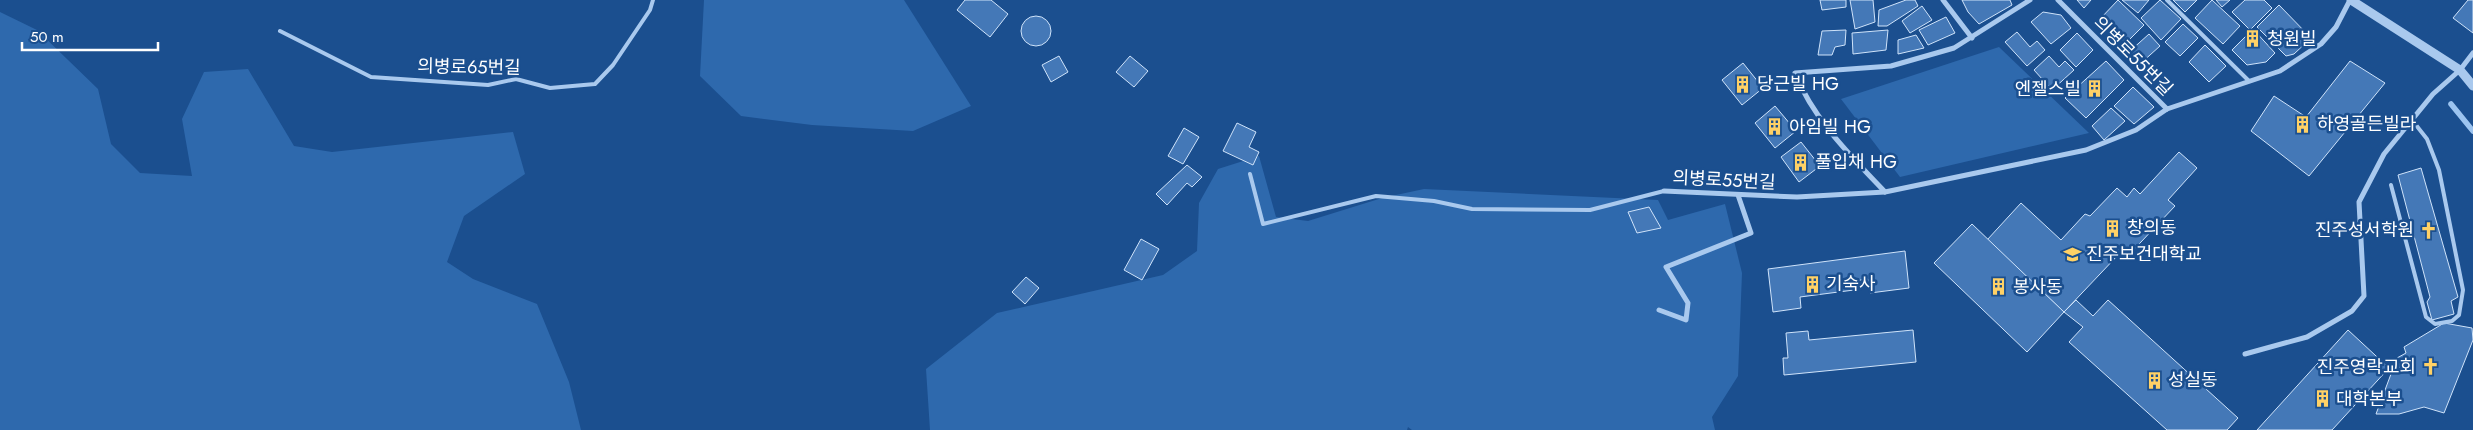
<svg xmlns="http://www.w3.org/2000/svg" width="2473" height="430" viewBox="0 0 2473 430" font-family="Jost,'Noto Sans KR',sans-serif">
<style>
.green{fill:#2e69ad}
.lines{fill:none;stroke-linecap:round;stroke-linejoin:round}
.stream{stroke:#9cc4f0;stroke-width:5.5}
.building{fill:#4478b7;stroke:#cfe3fa}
.service{stroke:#a9c9ee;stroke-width:4}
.minor{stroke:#a9c9ee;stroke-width:5}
.tertiary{stroke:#a9c9ee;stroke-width:9}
.labels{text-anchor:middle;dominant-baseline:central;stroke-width:5;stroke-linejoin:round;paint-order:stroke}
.poi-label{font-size:18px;fill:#fff;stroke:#1b4f8f;text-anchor:start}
.street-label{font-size:18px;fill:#fff;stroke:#1b4f8f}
</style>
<rect width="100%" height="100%" fill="#1b4f8f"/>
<!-- green -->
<g class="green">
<polygon points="704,0 904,0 971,106 913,131 812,125 741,116 700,76"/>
<polygon points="0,12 37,30 98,89 111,144 140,173 192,176 182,119 204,72 248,69 294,146 332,152 513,132 525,174 464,216 447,262 473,279 537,304 569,382 581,430 0,430"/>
<polygon points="1999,47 2089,133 1900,177 1841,99"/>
<polygon points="1259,156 1276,217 1308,221 1382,198 1424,189 1658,200 1668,220 1725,204 1742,273 1738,376 1712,417 1715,430 1412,430 1408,427 1407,430 930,430 926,369 997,313 1163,275 1197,251 1199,203 1218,169"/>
</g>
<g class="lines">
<!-- stream -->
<polyline class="stream" points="2451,104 2473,131"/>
</g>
<!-- building -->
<g class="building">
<polygon points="965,0 991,0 1008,14 990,37 957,10"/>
<polygon points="1820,0 1846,0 1846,7 1822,10"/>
<polygon points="1850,0 1873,0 1875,22 1855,29"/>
<polygon points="1906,0 1915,0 1918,6 1887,26 1878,26 1879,10"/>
<polygon points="1962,0 2010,0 2012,5 1979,24 1968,12"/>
<polygon points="2077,0 2091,0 2084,8"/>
<polygon points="2118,0 2144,25 2126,43 2100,19"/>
<polygon points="2122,0 2149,0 2138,13"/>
<polygon points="2160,0 2181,19 2161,40 2141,18"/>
<polygon points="2173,0 2197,0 2185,12"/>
<polygon points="2212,0 2240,26 2223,44 2195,18"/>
<polygon points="2216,0 2230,0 2222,7"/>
<polygon points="2245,0 2264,0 2272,8 2250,30 2232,12"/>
<polygon points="2468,0 2473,0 2473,33 2453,18"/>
<polygon points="2279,5 2311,38 2294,54 2286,56 2257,27"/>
<polygon points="1922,6 1932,20 1910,33 1902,21"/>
<polygon points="2043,12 2061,15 2071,28 2051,44 2031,22"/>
<circle cx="1036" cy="31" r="15"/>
<polygon points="1946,17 1955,33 1928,45 1919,30"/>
<polygon points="2183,24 2198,38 2180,56 2165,42"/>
<polygon points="2253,29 2275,53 2266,62 2247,65 2232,50"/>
<polygon points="1846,30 1845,45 1835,47 1832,55 1818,55 1822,31"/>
<polygon points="1888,30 1886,50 1853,54 1852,33"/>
<polygon points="2017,32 2030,47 2037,41 2045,50 2027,66 2005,42"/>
<polygon points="2077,33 2093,50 2076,67 2060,50"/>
<polygon points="2149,34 2160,46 2140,64 2129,52"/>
<polygon points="1916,35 1924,48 1898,54 1898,40"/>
<polygon points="2205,45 2226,66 2209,82 2189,62"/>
<polygon points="1059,56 1068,72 1051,82 1042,65"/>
<polygon points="1130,56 1148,71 1134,87 1116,72"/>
<polygon points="2049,56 2059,67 2065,61 2074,70 2052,90 2034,70"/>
<polygon points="2106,61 2124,80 2086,118 2065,98"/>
<polygon points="2350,61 2385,83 2309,176 2251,131 2274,96 2306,117"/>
<polygon points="1743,63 1763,88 1742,105 1722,80"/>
<polygon points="2133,87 2154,107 2134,124 2114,106"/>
<polygon points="1775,106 1796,131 1775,148 1755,123"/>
<polygon points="2111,108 2125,121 2104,140 2092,126"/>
<polygon points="1237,123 1256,132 1249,147 1259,152 1253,165 1223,151"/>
<polygon points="1184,128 1199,137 1183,164 1168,156"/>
<polygon points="1801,142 1820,166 1799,182 1781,157"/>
<polygon points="2179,152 2197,168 2168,200 2175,206 2124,260 2118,255 2064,312 1987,240 2021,203 2061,240 2085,214 2090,216 2117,188 2127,197 2134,188 2140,194"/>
<polygon points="1187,165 1202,177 1192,187 1187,183 1167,205 1156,194"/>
<polygon points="2421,168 2458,297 2451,301 2454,314 2432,320 2427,302 2430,297 2398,175"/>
<polygon points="1649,207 1661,228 1637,233 1628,212"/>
<polygon points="1972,224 2064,312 2027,352 1934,263"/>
<polygon points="1141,239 1159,249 1142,280 1124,270"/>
<polygon points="1905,251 1909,288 1870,293 1868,279 1853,281 1854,290 1800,297 1801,308 1773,312 1768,269"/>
<polygon points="1026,277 1039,288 1025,304 1012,292"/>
<polygon points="2076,300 2093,316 2108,300 2238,418 2227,430 2167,430 2069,342 2083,327 2064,312"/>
<polygon points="2444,323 2472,328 2473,340 2444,413 2424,407 2399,414 2376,414 2397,358 2406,353 2404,347"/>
<polygon points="1913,330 1916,362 1784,375 1783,358 1788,358 1786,333 1808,331 1809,340"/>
<polygon points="2348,330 2389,368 2332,430 2257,430"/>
</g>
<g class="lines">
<!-- service -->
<g class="service">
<polyline points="2167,0 2249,81"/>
<polyline points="280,31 371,77 488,85 516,79 550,88 595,84 613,65 650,10 653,0"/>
<polyline points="1250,174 1263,224 1376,196 1434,201 1472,209 1590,210 1664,191"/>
<polyline points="2391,185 2426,317 2435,324 2452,321 2459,315 2463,290 2439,170 2427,139 2412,120"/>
</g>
<!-- minor -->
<g class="minor">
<polyline points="1943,0 1972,38"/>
<polyline points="2058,0 2167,109"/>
<polyline points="1664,191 1797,197 1885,192 2086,150 2136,130 2167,109 2280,71 2321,44 2336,27 2350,0"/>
<path d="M1885 192C1851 156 1813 119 1795 73L1891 66 1954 48 2030 0"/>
<polyline points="1659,310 1686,320 1688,303 1666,267 1751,233 1738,195"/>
<polyline points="2245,354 2307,337 2352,311 2364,296 2359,202 2384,154 2433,94 2460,70 2473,53"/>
</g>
<!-- tertiary -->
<polyline class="tertiary" points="2351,0 2460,70 2473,86"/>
</g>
<!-- icons -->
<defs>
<symbol id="building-bare" viewBox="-9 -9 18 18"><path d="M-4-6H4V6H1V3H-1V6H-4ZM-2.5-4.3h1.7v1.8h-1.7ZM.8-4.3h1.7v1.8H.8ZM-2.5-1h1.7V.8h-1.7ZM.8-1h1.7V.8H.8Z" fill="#ffd166" stroke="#1b4f8f" stroke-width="2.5" paint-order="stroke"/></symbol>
<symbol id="church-bare" viewBox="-9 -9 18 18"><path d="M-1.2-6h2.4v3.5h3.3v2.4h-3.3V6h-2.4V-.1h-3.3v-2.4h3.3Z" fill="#ffd166" stroke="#1b4f8f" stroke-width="2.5" paint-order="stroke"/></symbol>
<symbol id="school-bare" viewBox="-9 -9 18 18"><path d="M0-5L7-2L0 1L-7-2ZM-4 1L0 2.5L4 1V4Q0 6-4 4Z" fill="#ffd166" stroke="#1b4f8f" stroke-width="2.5" paint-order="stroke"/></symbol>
</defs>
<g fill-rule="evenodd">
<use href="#building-bare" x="2240" y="26" width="25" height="25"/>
<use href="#building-bare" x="1730" y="72" width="25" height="25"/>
<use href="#building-bare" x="2082" y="76" width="25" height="25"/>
<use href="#building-bare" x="2290" y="112" width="25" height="25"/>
<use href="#building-bare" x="1762" y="114" width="25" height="25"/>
<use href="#building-bare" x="1788" y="150" width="25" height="25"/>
<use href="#building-bare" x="2100" y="216" width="25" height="25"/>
<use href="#church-bare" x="2416" y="218" width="25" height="25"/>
<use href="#school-bare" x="2060" y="242" width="25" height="25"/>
<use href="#building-bare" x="1800" y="272" width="25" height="25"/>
<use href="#building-bare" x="1986" y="274" width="25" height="25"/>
<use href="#church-bare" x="2418" y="354" width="25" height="25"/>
<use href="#building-bare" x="2142" y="368" width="25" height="25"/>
<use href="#building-bare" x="2310" y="386" width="25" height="25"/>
</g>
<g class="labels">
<!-- poi labels -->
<g class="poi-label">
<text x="2267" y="39">청원빌</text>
<text x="1757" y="84">당근빌 HG</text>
<text x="2081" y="89" text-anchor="end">엔젤스빌</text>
<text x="2317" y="124">하영골든빌라</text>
<text x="1789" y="127">아임빌 HG</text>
<text x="1815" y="162">풀입채 HG</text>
<text x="2127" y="228">창의동</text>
<text x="2414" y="230" text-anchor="end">진주성서학원</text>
<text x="2086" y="254">진주보건대학교</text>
<text x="1826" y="284">기숙사</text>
<text x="2013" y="287">봉사동</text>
<text x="2416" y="367" text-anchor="end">진주영락교회</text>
<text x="2168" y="380">성실동</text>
<text x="2336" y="399">대학본부</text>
</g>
<!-- street labels -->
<g class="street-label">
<text transform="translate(2133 56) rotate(45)">의병로55번길</text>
<text transform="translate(469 67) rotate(1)">의병로65번길</text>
<text transform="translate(1724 180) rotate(3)">의병로55번길</text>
</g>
</g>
<!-- scale -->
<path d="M22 42v8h136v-8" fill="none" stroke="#ffffff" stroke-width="2.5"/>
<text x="30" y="42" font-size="15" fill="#ffffff" stroke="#1b4f8f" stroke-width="4" paint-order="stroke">50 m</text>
</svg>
